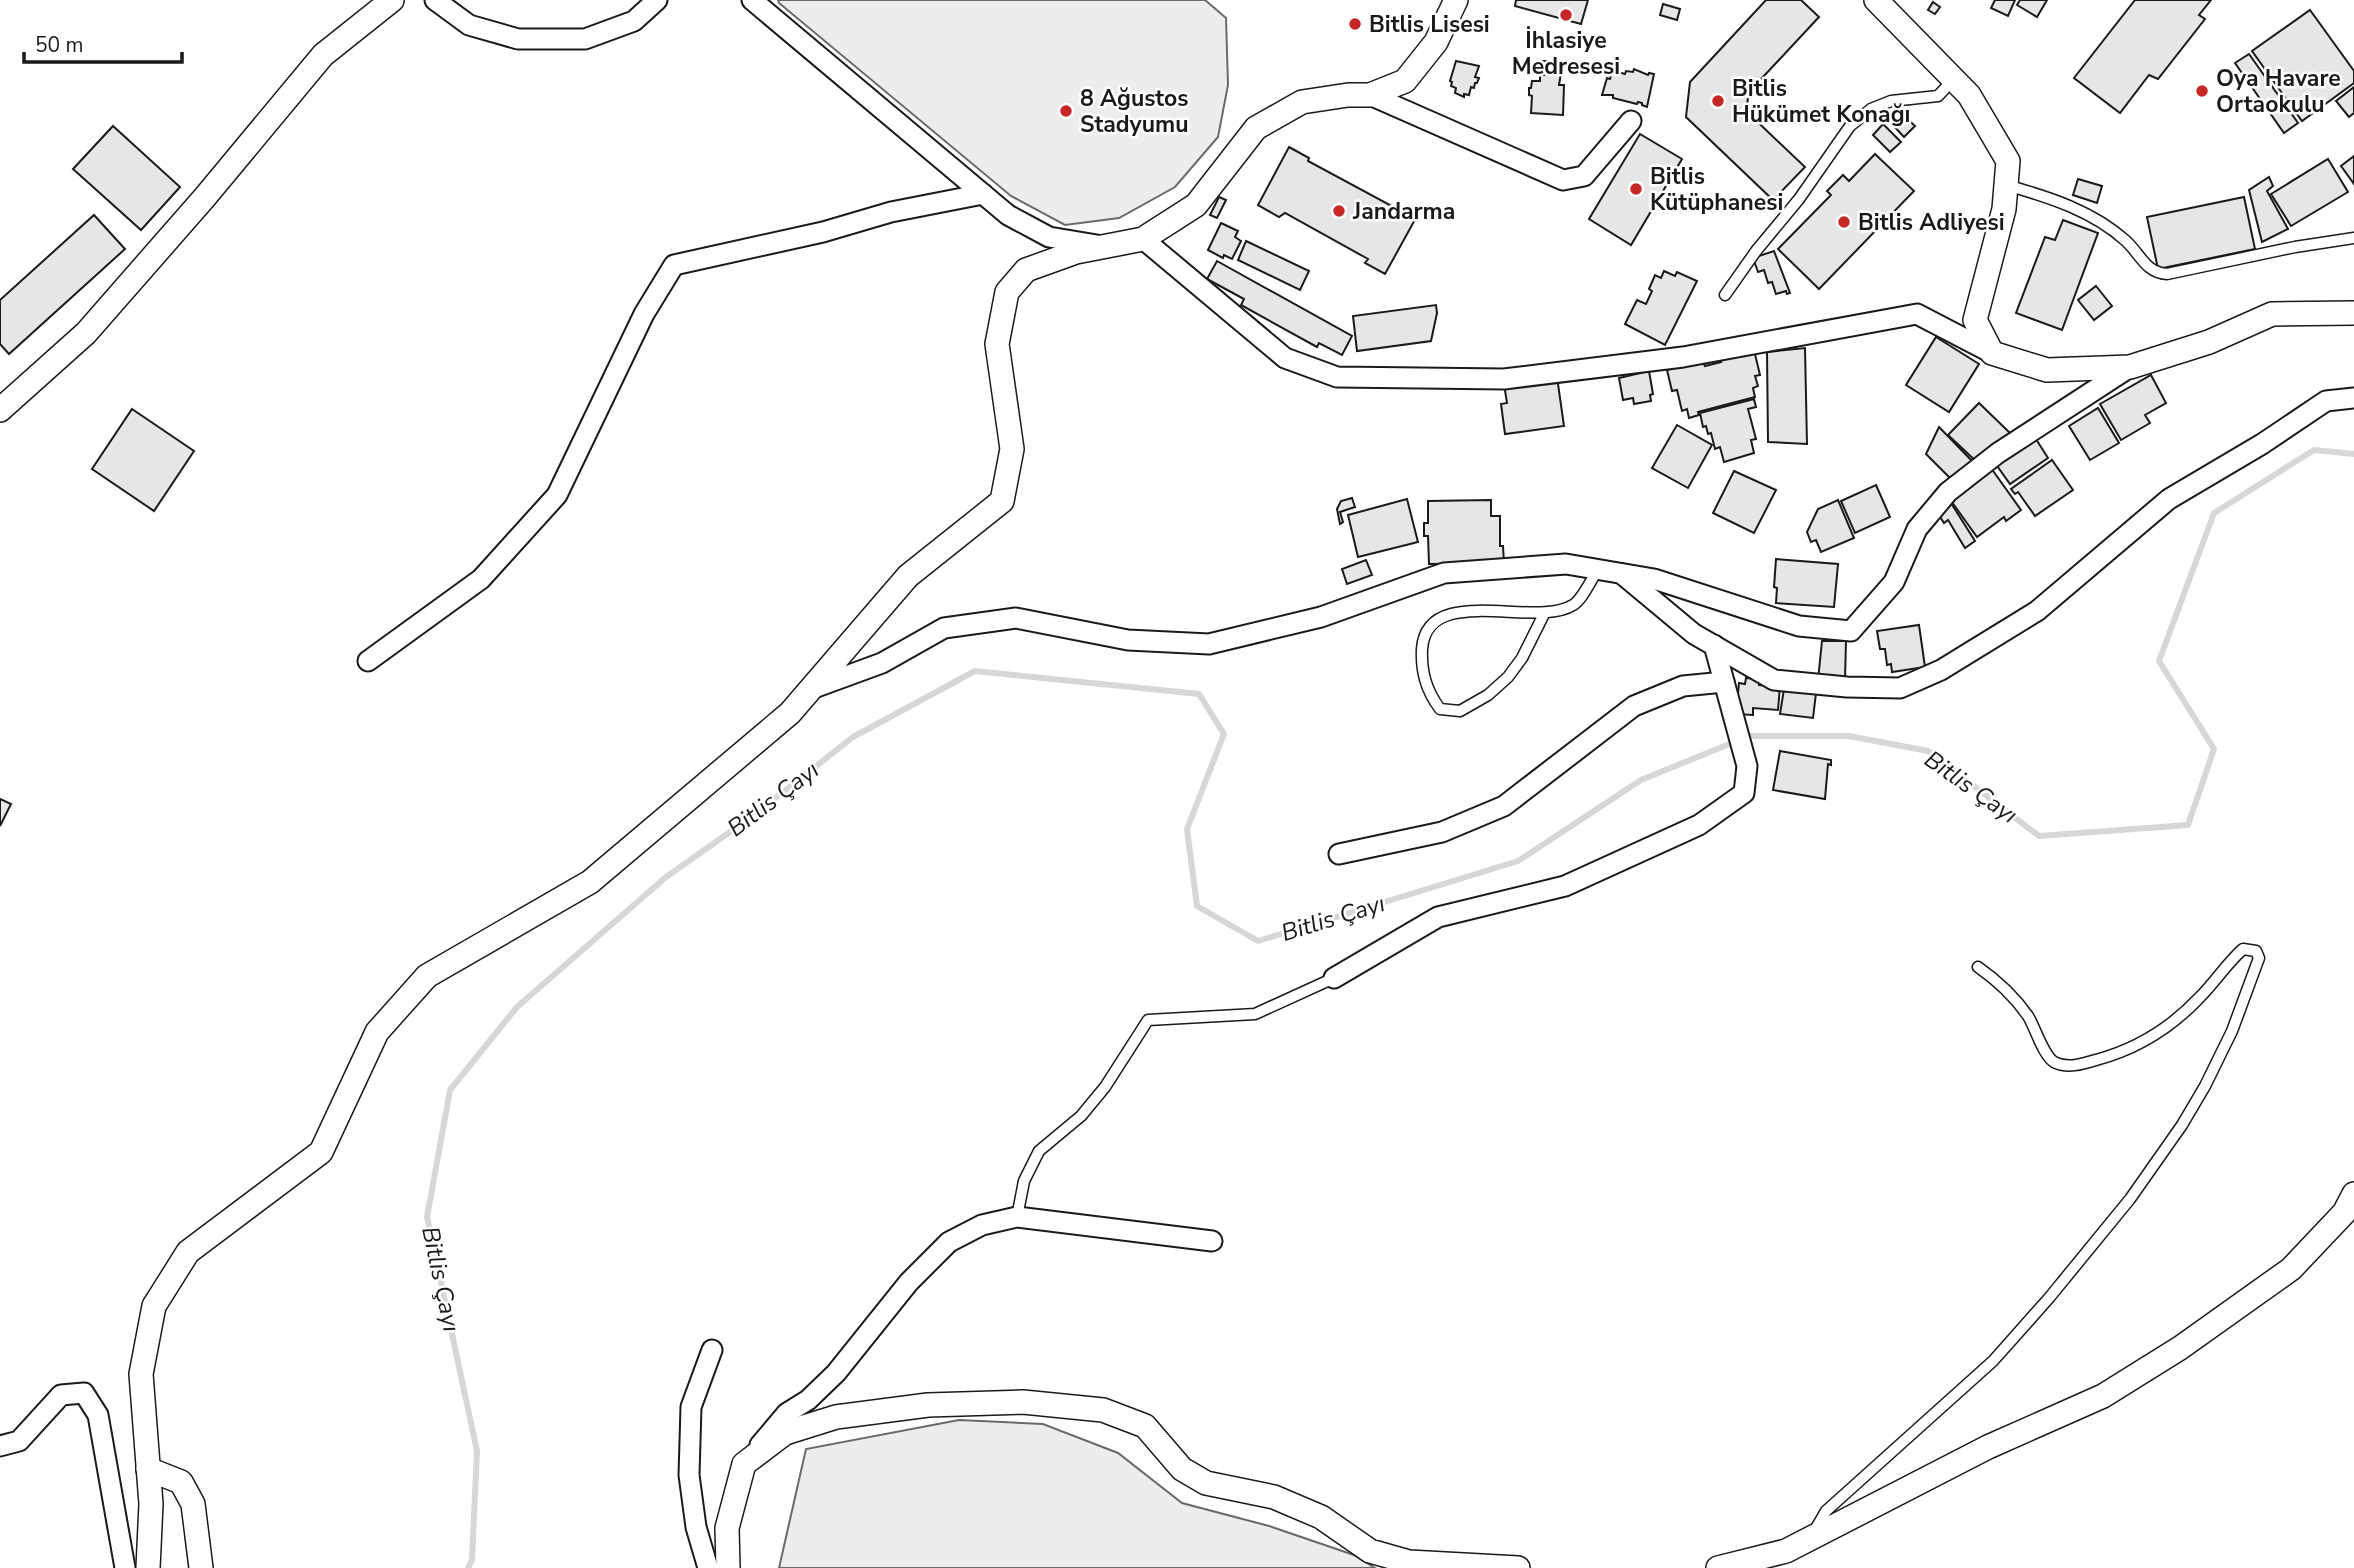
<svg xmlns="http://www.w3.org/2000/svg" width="2354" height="1568" viewBox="0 0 2354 1568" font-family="'Nunito Sans',sans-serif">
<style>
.built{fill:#ededed;stroke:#6a6a6a;stroke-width:2}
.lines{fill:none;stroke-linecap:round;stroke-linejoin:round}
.stream{stroke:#d7d7d7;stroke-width:6}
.building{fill:#e6e6e6;stroke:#1a1a1a;stroke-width:2}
.service-casing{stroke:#1a1a1a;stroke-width:13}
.minor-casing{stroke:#1a1a1a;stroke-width:23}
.tertiary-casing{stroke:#1a1a1a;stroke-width:26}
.service{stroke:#fff;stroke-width:10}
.minor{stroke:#fff;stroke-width:19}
.tertiary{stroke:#fff;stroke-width:23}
.poi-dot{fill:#c62828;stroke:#fff;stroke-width:2.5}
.labels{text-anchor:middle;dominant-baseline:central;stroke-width:5;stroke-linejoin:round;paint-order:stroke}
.poi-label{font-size:23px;font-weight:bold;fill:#1a1a1a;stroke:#fff;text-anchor:start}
.water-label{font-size:24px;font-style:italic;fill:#1a1a1a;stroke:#fff}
</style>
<rect width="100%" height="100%" fill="#fff"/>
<!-- built -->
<g class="built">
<polygon points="778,0 1205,0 1226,18 1228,85 1218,137 1175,187 1119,218 1065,225 1011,196 779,3"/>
<polygon points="959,1420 1043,1424 1118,1453 1182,1503 1269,1526 1354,1555 1375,1568 779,1568 806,1449"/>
</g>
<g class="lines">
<!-- stream -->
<polyline class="stream" points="468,1568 472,1560 477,1451 427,1217 450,1090 517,1007 666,877 754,815 853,737 975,671 1199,694 1224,734 1187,829 1197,906 1258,941 1518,861 1641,780 1749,736 1849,736 1928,751 2039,836 2188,825 2214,749 2159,661 2214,513 2314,450 2354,454"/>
</g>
<!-- building -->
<g class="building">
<polygon points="1516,0 1588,0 1581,24 1515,6"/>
<polygon points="1766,0 1801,0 1819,17 1749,92 1746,111 1805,167 1773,200 1686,117 1690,82"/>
<polygon points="1995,0 2015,0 2008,16 1991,8"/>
<polygon points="2020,0 2047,0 2037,17 2017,5"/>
<polygon points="2135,0 2211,0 2199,15 2205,19 2158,79 2149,75 2120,113 2074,78"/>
<polygon points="1933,2 1940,7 1935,14 1928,10"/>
<polygon points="1663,4 1680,9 1677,20 1660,15"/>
<polygon points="2310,10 2354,71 2354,83 2302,121 2252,51"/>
<polygon points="2249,54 2298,123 2284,133 2235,63"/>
<polygon points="1456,61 1479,66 1475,77 1479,78 1477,83 1475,83 1474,88 1471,87 1469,95 1464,94 1464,97 1455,93 1456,88 1451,86 1452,82 1450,81"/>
<polygon points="1543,61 1563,61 1559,85 1564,85 1563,115 1531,113 1532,96 1529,95 1529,88 1531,88 1532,81 1540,81 1540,75 1544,75 1544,72 1540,72"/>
<polygon points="1613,67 1619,69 1618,72 1625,74 1626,71 1633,72 1634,69 1648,75 1649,73 1654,74 1647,107 1642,105 1642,103 1638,102 1637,104 1613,98 1613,95 1602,95 1607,78 1610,79"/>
<polygon points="2354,87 2354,113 2349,117 2336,101"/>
<polygon points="1903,115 1915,126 1904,137 1893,125"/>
<polygon points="1883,124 1901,142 1890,152 1873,135"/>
<polygon points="113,126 180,187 141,230 73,169"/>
<polygon points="1640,134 1682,159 1631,245 1589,219"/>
<polygon points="1289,147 1309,158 1308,161 1397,209 1399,206 1417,216 1385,274 1365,263 1368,259 1285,213 1279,217 1258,205"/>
<polygon points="1875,154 1914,191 1819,289 1778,249 1831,195 1827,191 1843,175 1849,181"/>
<polygon points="2354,156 2354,184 2341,166"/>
<polygon points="2328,159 2348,192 2291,226 2271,194"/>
<polygon points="2269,177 2273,186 2267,191 2288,229 2262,242 2249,190"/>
<polygon points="2078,179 2102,186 2097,203 2073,195"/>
<polygon points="1219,197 1226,200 1217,218 1210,215"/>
<polygon points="2244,197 2255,249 2158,269 2147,217"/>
<polygon points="94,215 125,249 9,354 0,344 0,300"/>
<polygon points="2063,220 2098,233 2062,330 2016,313 2045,237 2055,240"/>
<polygon points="1221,223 1238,231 1235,237 1241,241 1232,259 1224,255 1223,258 1208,250"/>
<polygon points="1246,241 1309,271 1300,290 1238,260"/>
<polygon points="1774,251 1790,293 1787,294 1786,291 1776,294 1772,282 1768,283 1764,270 1758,272 1753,258"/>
<polygon points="1217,261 1352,336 1342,355 1319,343 1317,347 1241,305 1244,299 1207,279"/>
<polygon points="1664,271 1675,276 1677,272 1697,281 1665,345 1625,324 1637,300 1646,304 1652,291 1649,289 1655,275 1661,278"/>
<polygon points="2096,286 2112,306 2094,320 2078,300"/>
<polygon points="1436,305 1437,313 1431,341 1357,351 1353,316"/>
<polygon points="1936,337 1979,364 1949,412 1906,385"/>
<polygon points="1805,348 1807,444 1768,442 1767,352"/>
<polygon points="1754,350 1760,375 1755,376 1758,386 1753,388 1755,397 1698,412 1699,415 1689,418 1687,409 1682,411 1677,390 1672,391 1667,370 1702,361 1705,366 1721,362 1719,358"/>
<polygon points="1649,371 1653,394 1650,395 1651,401 1634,404 1633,398 1623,400 1619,378"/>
<polygon points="2151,375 2166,403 2145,415 2150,423 2121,440 2100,404"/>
<polygon points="1557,377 1564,426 1505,434 1501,404 1507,403 1504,384"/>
<polygon points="1754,399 1756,407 1748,409 1756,439 1751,440 1754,453 1724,462 1720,447 1715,449 1711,433 1708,434 1706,426 1703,427 1700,413"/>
<polygon points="1979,403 2010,433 1979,464 1948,435"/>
<polygon points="2098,408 2119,443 2090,460 2069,426"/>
<polygon points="132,409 194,451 154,511 92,469"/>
<polygon points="1677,425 1712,445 1688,488 1652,468"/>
<polygon points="1939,427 1974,463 1954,482 1926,454"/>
<polygon points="2034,436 2048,458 2010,484 1995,463"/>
<polygon points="2052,460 2073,490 2035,516 2018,492 2015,494 2011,489"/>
<polygon points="1991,468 2021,510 2006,521 2004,517 1977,537 1949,498"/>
<polygon points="1734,471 1776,490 1754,533 1713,513"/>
<polygon points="1876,485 1890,517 1855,533 1841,501"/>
<polygon points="1352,498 1355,507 1340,512 1343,522 1340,524 1337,509 1341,501"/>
<polygon points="1407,499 1418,542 1358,557 1348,515"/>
<polygon points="1491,500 1491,516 1500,516 1500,546 1503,546 1504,563 1429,564 1428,536 1424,536 1424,523 1428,523 1428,501"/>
<polygon points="1838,500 1854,538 1821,552 1816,540 1811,542 1807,532 1818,509"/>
<polygon points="1951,503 1975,541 1965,548 1948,520 1944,523 1937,512"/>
<polygon points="1776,559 1838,564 1834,607 1776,603 1777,588 1774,587"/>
<polygon points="1366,560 1372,575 1347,584 1342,569"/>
<polygon points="1919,625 1925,667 1892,672 1891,664 1887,665 1885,649 1880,649 1877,631"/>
<polygon points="1822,641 1846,641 1845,680 1818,680"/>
<polygon points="1746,678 1759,679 1759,685 1780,686 1778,710 1753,708 1753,715 1736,714 1739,683 1745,684"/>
<polygon points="1784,689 1816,693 1813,718 1780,714"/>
<polygon points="1780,751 1831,760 1831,765 1828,764 1825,799 1773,790"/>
<polygon points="0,799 11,804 0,826"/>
</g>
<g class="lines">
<defs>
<g id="service">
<path d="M2006 185C2049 197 2093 211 2126 241 2141 255 2145 272 2167 274L2295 247 2354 238"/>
<polyline points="1725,295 1756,251 1799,199 1850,126 1871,109 1891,101 1938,96 1953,80"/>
<path d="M1544 614 1522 658 1508 677 1488 695 1460 711 1440 709C1426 690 1421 672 1422 649 1427 582 1535 629 1573 605 1583 599 1591 579 1598 570"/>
<polyline points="1017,1217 1024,1181 1039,1151 1081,1116 1105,1087 1148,1020 1255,1014 1334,978"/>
<path d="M1815 1530 1826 1511 1993 1361 2049 1298 2130 1199 2182 1125 2205 1086 2232 1031 2259 958 2256 951 2243 949C2227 963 2215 982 2200 997 2171 1028 2137 1049 2096 1060 2083 1064 2067 1069 2054 1062 2043 1055 2035 1027 2028 1016 2014 996 1998 981 1978 967"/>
</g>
<g id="minor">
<polyline points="435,0 469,25 518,39 585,39 634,21 657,0"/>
<polyline points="752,0 1008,215 1049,237 1097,245"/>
<polyline points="1370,95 1563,180 1584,176 1631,121"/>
<polyline points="1143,239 1285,358 1337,377 1504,379 1683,357 1917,314 1992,353"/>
<polyline points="1622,574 1694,634 1774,680 1847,687 1900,688 1941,670 2037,611 2169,499 2262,444 2326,401 2354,398"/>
<polyline points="368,661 481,579 557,495 644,314 674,265 823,232 891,212 983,194"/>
<polyline points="811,689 882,663 944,628 1016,618 1128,640 1209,644 1321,617 1444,573 1566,564 1654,579 1799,626 1851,631 1894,582 1917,529 1948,492 1998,453 2130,367"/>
<polyline points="1339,854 1442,832 1504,806 1634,706 1683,686 1724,682"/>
<polyline points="1334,978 1438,917 1565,886 1699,825 1744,793 1747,766 1714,645"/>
<polyline points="760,1445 787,1413 808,1400 836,1373 909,1282 949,1242 982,1225 1017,1217 1212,1241"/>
<polyline points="0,1446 19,1441 61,1395 84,1393 98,1415 125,1568"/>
<polyline points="708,1568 696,1527 689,1475 691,1407 712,1350"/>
</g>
<g id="tertiary">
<polyline points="1876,0 1969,95 2008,161 2004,209 1975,320 1992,353 2047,370 2130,367 2209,342 2272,314 2354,313"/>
<polyline points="0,410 86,333 205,197 323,55 392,0"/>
<polyline points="148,1469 181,1482 193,1504 201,1568"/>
<polyline points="148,1568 151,1504 141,1374 154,1306 188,1252 321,1152 377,1032 427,976 590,882 790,713 908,576 1002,501 1012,449 997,344 1007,292 1026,270 1076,252 1143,239 1196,205 1256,128 1302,102 1348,95 1370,95 1405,81 1436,42 1456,0"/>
<polyline points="728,1568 727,1528 744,1464 785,1433 836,1417 928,1405 1023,1402 1103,1410 1145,1426 1182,1469 1206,1483 1274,1497 1321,1517 1370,1551 1409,1562 1518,1568"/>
<polyline points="1718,1568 1786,1551 1988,1447 2103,1396 2180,1348 2291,1269 2344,1213 2354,1194"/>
</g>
</defs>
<!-- service casing -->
<use href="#service" class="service-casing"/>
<!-- minor casing -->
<use href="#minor" class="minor-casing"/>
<!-- tertiary casing -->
<use href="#tertiary" class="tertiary-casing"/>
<!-- service -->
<use href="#service" class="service"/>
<!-- minor -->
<use href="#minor" class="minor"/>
<!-- tertiary -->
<use href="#tertiary" class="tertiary"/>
</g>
<!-- markers -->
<g class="poi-dot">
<circle cx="1566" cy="15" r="7"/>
<circle cx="1355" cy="24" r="7"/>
<circle cx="2202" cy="91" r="7"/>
<circle cx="1718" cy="101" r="7"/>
<circle cx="1066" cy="111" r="7"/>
<circle cx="1636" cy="189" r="7"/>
<circle cx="1339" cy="211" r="7"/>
<circle cx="1844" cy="222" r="7"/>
</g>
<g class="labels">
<!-- poi labels -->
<g class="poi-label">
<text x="1369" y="24">Bitlis Lisesi</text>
<text x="1566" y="40" text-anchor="middle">İhlasiye<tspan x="1566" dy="26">Medresesi</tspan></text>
<text x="2216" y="78">Oya Havare<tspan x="2216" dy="26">Ortaokulu</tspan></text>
<text x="1732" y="88">Bitlis<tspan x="1732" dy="26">Hükümet Konağı</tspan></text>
<text x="1080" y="98">8 Ağustos<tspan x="1080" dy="26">Stadyumu</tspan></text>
<text x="1650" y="176">Bitlis<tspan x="1650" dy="26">Kütüphanesi</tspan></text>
<text x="1353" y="211">Jandarma</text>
<text x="1858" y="222">Bitlis Adliyesi</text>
</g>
<!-- water labels -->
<g class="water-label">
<text transform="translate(1971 787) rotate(35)">Bitlis Çayı</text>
<text transform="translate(773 799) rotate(-37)">Bitlis Çayı</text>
<text transform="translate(1333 918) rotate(-17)">Bitlis Çayı</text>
<text transform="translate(441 1279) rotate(78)">Bitlis Çayı</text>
</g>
</g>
<!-- scale -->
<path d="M24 52v10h158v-10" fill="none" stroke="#1a1a1a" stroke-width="3.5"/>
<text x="35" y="52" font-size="21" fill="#1a1a1a" stroke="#ffffff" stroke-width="5" paint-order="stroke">50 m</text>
</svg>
